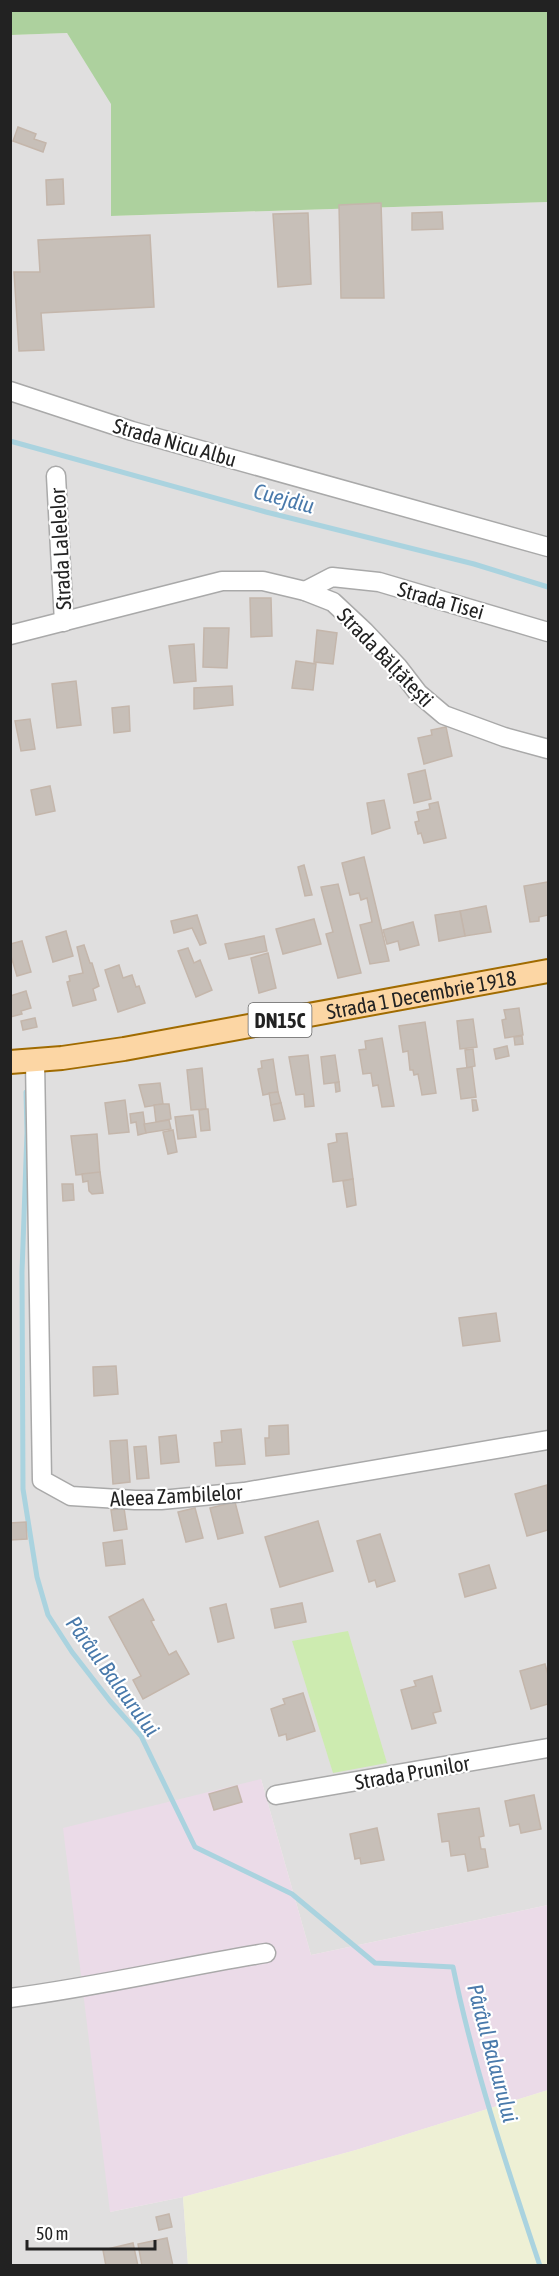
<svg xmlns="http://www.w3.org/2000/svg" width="559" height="2276" viewBox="0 0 559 2276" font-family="'Asap Condensed',sans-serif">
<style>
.residential{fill:#e0dfdf}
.industrial{fill:#ebdbe8}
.farmland{fill:#eef0d5}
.grass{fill:#cdebb0}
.forest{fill:#add19e}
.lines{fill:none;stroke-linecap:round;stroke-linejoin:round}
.stream{stroke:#aad3df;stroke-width:5}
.building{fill:#c7bfb8;stroke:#c4b6ab;stroke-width:1.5}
.minor-casing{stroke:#a9a9a9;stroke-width:21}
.major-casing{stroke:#a06b00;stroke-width:26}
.minor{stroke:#fff;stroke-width:18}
.major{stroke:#fcd6a4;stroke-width:22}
.labels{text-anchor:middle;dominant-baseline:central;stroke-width:4.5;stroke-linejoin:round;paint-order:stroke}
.shield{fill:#fff;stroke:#646464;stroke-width:1.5}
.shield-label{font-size:20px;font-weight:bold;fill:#222}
.street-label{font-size:21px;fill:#222;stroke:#fff}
.water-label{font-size:22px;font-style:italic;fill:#4a7aab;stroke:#fff}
</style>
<rect width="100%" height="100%" fill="#f2efe9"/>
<!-- residential -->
<polygon class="residential" points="67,33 112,104 112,216 548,202 548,1905 311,1955 261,1779 110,2212 183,2197 188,2265 11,2265 10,35"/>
<!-- industrial -->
<polygon class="industrial" points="261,1779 311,1955 548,1905 548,2090 356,2150 183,2197 110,2212 63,1828"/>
<!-- farmland -->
<polygon class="farmland" points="548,2090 548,2265 188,2265 183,2197 356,2150"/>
<!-- grass -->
<polygon class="grass" points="348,1631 387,1763 333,1773 292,1641"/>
<!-- forest -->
<polygon class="forest" points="10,11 548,11 548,202 111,216 111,104 67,33 11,35"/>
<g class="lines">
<!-- stream -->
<g class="stream">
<polyline points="10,441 266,512 474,564 548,587"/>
<path d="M26 1092 27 1132 22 1272 23 1489 37 1577 48 1615 72 1652 110 1701 141 1736 195 1847 292 1894 375 1963 453 1967C474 2069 507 2167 540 2266"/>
</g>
</g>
<!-- building -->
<g class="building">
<polygon points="18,127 36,134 34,139 46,143 43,152 13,141"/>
<polygon points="63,179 64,204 47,205 46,180"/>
<polygon points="381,203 384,298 341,298 339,205"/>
<polygon points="442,212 443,229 412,230 412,213"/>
<polygon points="308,213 311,284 278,287 273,214"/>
<polygon points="150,235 154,307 41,313 44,350 19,351 14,272 40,272 38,240"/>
<polygon points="250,598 271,598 272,636 251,637"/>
<polygon points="204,628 229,628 227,668 203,667"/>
<polygon points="317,630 337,633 333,664 314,662"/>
<polygon points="194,644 196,681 174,683 169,646"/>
<polygon points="296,661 316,664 313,690 292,688"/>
<polygon points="76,681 81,725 57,728 52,684"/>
<polygon points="232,686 233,705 194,709 194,688"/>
<polygon points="129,706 130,731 114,733 112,708"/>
<polygon points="30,719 35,749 21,751 15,721"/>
<polygon points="446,727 452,756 424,764 418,738 432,735 431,730"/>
<polygon points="425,770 431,799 414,803 408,774"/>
<polygon points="50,786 55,811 36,815 31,790"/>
<polygon points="384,800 390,828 372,834 367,803"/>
<polygon points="438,802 446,838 424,843 421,833 418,834 415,822 419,821 417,812 430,809 429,804"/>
<polygon points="364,857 389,961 370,964 360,925 372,922 367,898 361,900 359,893 350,895 342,863"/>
<polygon points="304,865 312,895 305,896 298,867"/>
<polygon points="548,882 548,915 539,917 539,921 530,922 524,886"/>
<polygon points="338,884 361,973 338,978 326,934 333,932 321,887"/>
<polygon points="486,906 491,932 465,936 460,911"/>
<polygon points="460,911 465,936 439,941 435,915"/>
<polygon points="197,915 206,943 200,945 192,928 174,933 171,921"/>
<polygon points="314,919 321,944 283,954 276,929"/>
<polygon points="413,922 419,945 400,950 398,941 387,944 383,930"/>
<polygon points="66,931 73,956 53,962 46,937"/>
<polygon points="264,936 267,951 229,959 225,944"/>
<polygon points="22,941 31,972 17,976 10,953 10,944"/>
<polygon points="84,945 90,963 92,963 99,986 93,989 96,1000 73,1006 67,982 70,981 69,976 83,973 77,947"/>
<polygon points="188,948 194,963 200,960 212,990 196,997 178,951"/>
<polygon points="268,953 276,988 259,993 251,958"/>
<polygon points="119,965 123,978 132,975 136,987 139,986 145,1003 118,1012 105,970"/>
<polygon points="26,991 31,1008 21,1011 22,1014 10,1017 10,996"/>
<polygon points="519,1008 523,1035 505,1038 502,1020 506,1019 504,1010"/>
<polygon points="35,1018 37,1027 23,1030 21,1021"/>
<polygon points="473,1019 477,1047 460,1049 457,1021"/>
<polygon points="425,1022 436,1093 422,1095 418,1074 414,1075 413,1070 410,1070 408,1051 403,1052 399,1026"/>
<polygon points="522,1036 523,1044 515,1045 514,1037"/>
<polygon points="382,1038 394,1106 382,1107 378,1085 373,1086 371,1073 363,1074 359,1050 366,1049 365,1041"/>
<polygon points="507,1046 509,1056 496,1059 494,1049"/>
<polygon points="473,1049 475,1066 467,1068 465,1050"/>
<polygon points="308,1055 314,1106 305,1107 304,1094 296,1095 289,1057"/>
<polygon points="335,1055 339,1082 324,1084 321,1057"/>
<polygon points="273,1059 278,1092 263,1095 258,1069 262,1068 261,1061"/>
<polygon points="472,1067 476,1097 461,1099 457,1069"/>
<polygon points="202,1068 206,1109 191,1110 187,1070"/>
<polygon points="339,1082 340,1091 336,1092 335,1083"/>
<polygon points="160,1083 163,1104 145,1107 139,1085"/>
<polygon points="278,1092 281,1103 271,1105 269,1093"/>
<polygon points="125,1100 129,1132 109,1134 105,1103"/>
<polygon points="472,1100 476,1100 478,1110 473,1111"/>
<polygon points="281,1103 285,1119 274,1121 271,1105"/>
<polygon points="163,1104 169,1104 171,1119 156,1122 154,1105"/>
<polygon points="206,1109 208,1109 210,1130 201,1131 199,1110"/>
<polygon points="143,1112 146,1133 138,1135 136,1122 131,1123 130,1114"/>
<polygon points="193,1115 196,1137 178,1139 175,1117"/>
<polygon points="169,1120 171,1129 146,1133 144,1124"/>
<polygon points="173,1130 177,1152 168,1154 163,1132"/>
<polygon points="347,1133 353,1179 333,1182 328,1144 337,1142 336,1134"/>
<polygon points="97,1134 100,1173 76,1175 71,1136"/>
<polygon points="100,1172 103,1193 92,1194 89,1191 88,1181 83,1182 82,1174"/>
<polygon points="353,1179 356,1205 347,1207 343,1181"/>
<polygon points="62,1184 73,1184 74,1200 63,1201"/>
<polygon points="496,1313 500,1341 463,1346 459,1318"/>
<polygon points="116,1366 118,1394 94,1396 93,1367"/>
<polygon points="288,1425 289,1454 266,1456 265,1438 269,1438 269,1426"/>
<polygon points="241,1429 245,1464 216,1466 214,1443 222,1442 221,1431"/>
<polygon points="176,1435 179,1462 161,1464 159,1437"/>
<polygon points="127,1440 130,1482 113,1484 110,1441"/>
<polygon points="146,1446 149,1478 137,1479 134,1447"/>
<polygon points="547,1485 548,1530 527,1536 515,1494"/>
<polygon points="235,1502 243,1533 218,1539 210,1508"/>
<polygon points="124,1508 127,1529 114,1531 111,1510"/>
<polygon points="195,1508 203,1538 186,1542 178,1512"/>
<polygon points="318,1521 333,1571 280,1587 265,1537"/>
<polygon points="26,1522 27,1539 10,1540 10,1523"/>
<polygon points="380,1534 395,1581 377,1587 375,1580 369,1582 357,1541"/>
<polygon points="122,1540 125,1564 106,1566 103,1543"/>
<polygon points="489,1565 496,1588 465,1597 459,1574"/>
<polygon points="143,1599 154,1620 151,1621 169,1655 176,1651 189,1674 143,1699 133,1680 141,1676 109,1617"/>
<polygon points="302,1603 306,1622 275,1628 271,1609"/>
<polygon points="226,1604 234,1638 218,1642 210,1608"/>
<polygon points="545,1664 548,1675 548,1704 531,1709 520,1671"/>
<polygon points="432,1676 441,1711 433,1713 436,1723 412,1729 401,1690 416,1686 414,1681"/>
<polygon points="303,1693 315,1731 287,1740 286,1734 279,1736 271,1709 285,1704 283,1699"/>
<polygon points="237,1786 242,1802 214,1810 209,1794"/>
<polygon points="534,1795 541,1829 521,1833 519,1824 510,1826 505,1801"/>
<polygon points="479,1808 484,1836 479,1837 481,1849 485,1849 488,1867 468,1871 465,1854 451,1856 449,1841 442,1842 438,1814"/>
<polygon points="377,1828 384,1860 361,1864 360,1858 355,1859 350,1834"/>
<polygon points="169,2214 172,2227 159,2230 156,2217"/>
<polygon points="167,2238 173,2266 142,2266 138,2244"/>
<polygon points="133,2243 138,2266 106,2266 103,2250"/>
</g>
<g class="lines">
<defs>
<g id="minor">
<polyline points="10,391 132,431 548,547"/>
<polyline points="56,476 64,622"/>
<polyline points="305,591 332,577 379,582 548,632"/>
<polyline points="10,635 222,581 263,581 305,591 333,602 364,631 398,667 418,693 444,715 504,737 548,749"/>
<polyline points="35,1061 42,1480 71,1496 135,1500 161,1500 244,1492 548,1440"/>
<polyline points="276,1795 548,1748"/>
<path d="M10 1998C96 1987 180 1967 266 1953"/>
</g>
<g id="major">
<path id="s1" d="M10 1062 62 1058 124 1049 548 971"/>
</g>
</defs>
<!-- minor casing -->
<use href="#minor" class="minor-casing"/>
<!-- major casing -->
<use href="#major" class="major-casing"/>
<!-- minor -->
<use href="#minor" class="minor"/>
<!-- major -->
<use href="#major" class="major"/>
</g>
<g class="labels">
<!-- shield labels -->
<rect class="shield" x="248.5" y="1003" width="63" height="34" rx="4.5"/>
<g class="shield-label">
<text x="280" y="1020">DN15C</text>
</g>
<!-- street labels -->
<g class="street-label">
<text transform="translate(175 442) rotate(16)">Strada Nicu Albu</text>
<text transform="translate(60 549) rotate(-93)">Strada Lalelelor</text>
<text transform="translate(441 600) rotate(16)">Strada Tisei</text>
<text transform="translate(386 657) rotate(46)">Strada Bălțătești</text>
<text stroke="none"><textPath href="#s1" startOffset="417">Strada 1 Decembrie 1918</textPath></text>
<text transform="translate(176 1495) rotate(-3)">Aleea Zambilelor</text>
<text transform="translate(412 1772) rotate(-10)">Strada Prunilor</text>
</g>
<!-- water labels -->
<g class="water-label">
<text transform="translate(284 498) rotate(15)">Cuejdiu</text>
<text transform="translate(113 1676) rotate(54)">Pârâul Balaurului</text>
<text transform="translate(493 2053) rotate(75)">Pârâul Balaurului</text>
</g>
</g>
<!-- border -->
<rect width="559" height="2276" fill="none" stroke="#222222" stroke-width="24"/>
<!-- scale -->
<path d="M27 2240v9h128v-9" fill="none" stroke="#222222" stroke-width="3"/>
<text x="36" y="2240" font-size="18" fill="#222222" stroke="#ffffff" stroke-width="4.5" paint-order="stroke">50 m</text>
</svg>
